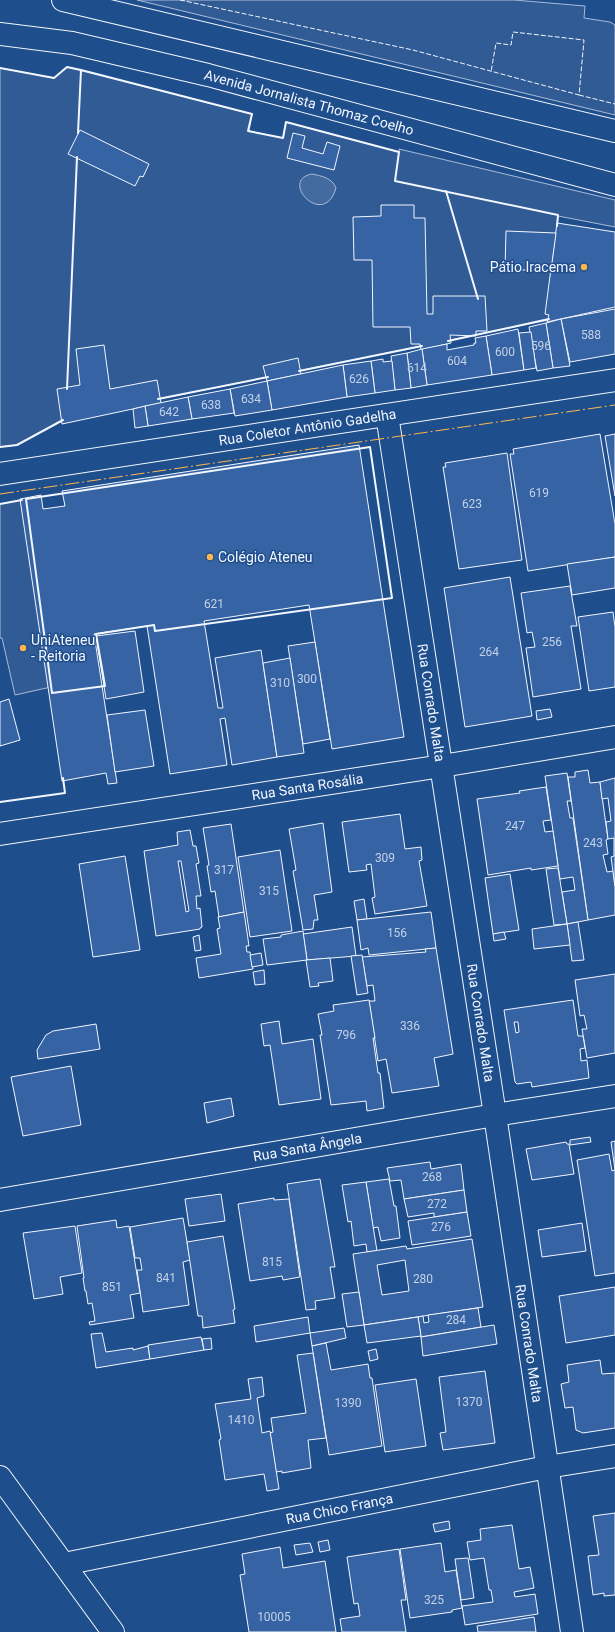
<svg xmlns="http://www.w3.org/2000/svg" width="615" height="1632" viewBox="0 0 615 1632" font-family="Roboto,sans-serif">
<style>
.built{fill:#305b95;stroke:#a8bbd7}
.water{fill:#446ba0;stroke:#a8bbd7}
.building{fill:#3563a3;stroke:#f2f6ff;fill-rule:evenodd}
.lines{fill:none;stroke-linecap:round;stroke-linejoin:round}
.street-casing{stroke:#f2f6ff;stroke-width:24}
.primary-casing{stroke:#f2f6ff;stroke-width:24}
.highway-casing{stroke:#f2f6ff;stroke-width:24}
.street{stroke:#1f4e8c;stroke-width:22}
.primary{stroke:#1f4e8c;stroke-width:22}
.highway{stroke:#1f4e8c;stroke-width:22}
.fence{stroke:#f2f6ff;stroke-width:1;stroke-dasharray:5 2;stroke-linecap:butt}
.wall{stroke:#f2f6ff;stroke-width:2}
.power{stroke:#ffb74d;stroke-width:1;stroke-dasharray:14 3 2 3;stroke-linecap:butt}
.poi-dot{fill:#ffb74d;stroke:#1f4e8c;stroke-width:1.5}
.labels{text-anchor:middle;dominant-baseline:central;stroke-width:3;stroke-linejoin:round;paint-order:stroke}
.number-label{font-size:12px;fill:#c3d1e8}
.street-label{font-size:14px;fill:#f2f6ff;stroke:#1f4e8c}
.poi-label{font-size:14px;fill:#f2f6ff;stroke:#1f4e8c;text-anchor:start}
</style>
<rect width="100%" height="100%" fill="#1f4e8c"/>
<!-- built -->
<g class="built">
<polygon points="137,0 514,0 585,6 584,18 610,22 615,25 615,115"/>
<polygon points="67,67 252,114 249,131 283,138 286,122 399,152 399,149 615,200 615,227 558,216 549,320 66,418 17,445 0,447 0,68 54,78"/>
<polygon points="26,499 51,687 15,695 2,638 0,638 0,504"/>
</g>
<!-- water -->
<path class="water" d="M312 174C322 176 332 178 336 188 324 230 278 180 312 174Z"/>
<!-- building -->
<g class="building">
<polygon points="80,130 149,164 143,177 140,176 135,186 68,154"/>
<polygon points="293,133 305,136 302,148 323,154 327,142 340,146 334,170 287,158"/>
<polygon points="381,205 414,205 414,218 425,218 427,314 433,314 433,296 485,296 487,331 476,331 476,336 450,335 451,343 421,350 420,344 411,344 410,327 373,327 372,260 354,260 353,217 381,216"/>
<polygon points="557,223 615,232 615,307 547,322 549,315 545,314"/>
<polygon points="506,231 556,233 551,270 505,270"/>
<polygon points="615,309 615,354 570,362 561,319"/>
<polygon points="561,319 570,366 553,368 546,323"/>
<polygon points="546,323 553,368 537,371 529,327"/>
<polygon points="518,329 524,370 492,375 486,336"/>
<polygon points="531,332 536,368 524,370 519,333"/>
<polygon points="486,336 492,375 427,385 422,349 447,344 447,350 474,345 474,343 476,343 475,338"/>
<polygon points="104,345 110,389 157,380 161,403 62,424 57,389 80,385 76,349"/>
<polygon points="422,349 427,385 411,388 407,353"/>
<polygon points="407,353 411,388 395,390 391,356"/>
<polygon points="298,358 301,374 267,381 263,366"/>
<polygon points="383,359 383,362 392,361 395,390 375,393 371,361"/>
<polygon points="371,361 375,393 347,397 343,365"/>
<polygon points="343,365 347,397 272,410 267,381"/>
<polygon points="267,381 272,410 235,416 230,389"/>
<polygon points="230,389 234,413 192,419 188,397"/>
<polygon points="188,397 192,419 148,426 145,406"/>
<polygon points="145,406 148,426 135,428 133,409"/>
<polygon points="600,434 615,524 615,557 528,571 510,454 514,454 513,449"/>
<polygon points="615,434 615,496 605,436"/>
<polygon points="359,445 404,737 332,749 309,605 204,621 218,708 223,708 215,658 261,650 277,757 232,765 225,718 220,719 227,765 170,774 147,626 94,634 117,783 108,784 106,773 62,781 20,499 41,495 43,509 65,506 62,491"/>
<polygon points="507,453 522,560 459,569 443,467 446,467 445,463"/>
<polygon points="615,557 615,588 572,595 567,564"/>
<polygon points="510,577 532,716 465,727 444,588"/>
<polygon points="570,586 577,626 571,626 581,689 533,697 526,648 535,647 532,632 527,633 521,593"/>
<polygon points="613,612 615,627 615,687 589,691 578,617"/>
<polygon points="135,631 144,692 106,699 96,636"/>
<polygon points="315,642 330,739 303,744 288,646"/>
<polygon points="290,658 304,753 277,757 263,663"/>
<polygon points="9,699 20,740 0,746 0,702"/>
<polygon points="550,709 552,717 537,720 536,711"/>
<polygon points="145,710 154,766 115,772 107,715"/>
<polygon points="588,770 590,783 600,782 608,839 606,840 608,854 603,855 607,872 613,871 615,886 615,915 588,920 568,777 575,777 575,772"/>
<polygon points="567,773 571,801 567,801 570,818 573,818 588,920 567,924 562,892 575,890 573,877 560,879 545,776"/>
<polygon points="615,778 615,886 611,857 614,856 614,838 608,839 606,822 611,821 608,798 602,799 600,782"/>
<polygon points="546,787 551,820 543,821 545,832 553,831 558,866 531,870 531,868 488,875 477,799 520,793 519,791"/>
<polygon points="400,814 405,849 421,847 422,860 419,861 427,906 375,914 372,898 375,897 371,864 366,865 367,870 349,872 342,822"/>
<polygon points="323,823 332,892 314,895 318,920 314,920 313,929 303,930 293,871 296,870 289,829"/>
<polygon points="231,824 244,912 219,917 215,891 211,892 207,866 209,865 203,828"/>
<path d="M190 830 193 846H196L199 863 196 864 201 896H196L197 909 200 908 202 927 200 928V929L156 936 144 851 178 845 177 832ZM178 861H181L189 911 186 912Z"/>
<polygon points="280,850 292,931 250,937 238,857"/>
<polygon points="125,856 140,950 93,957 79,864"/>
<polygon points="558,868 567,924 554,925 546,869"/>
<polygon points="510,874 519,930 493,934 485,878"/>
<polygon points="364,899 367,919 357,920 354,901"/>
<polygon points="244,912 249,946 246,946 247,952 250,952 253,969 199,978 196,958 221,954 217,929 220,928 218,917"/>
<polygon points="431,912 436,948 369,955 368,948 361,950 357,920"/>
<polygon points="578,922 584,960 572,961 567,924"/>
<polygon points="567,924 570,945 534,949 532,929"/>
<polygon points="352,927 356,956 307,960 303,934"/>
<polygon points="303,931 307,960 267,965 263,939 281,937 281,935"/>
<polygon points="504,932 506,939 494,941 493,934"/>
<polygon points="199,935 201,950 195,951 193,937"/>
<polygon points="436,948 453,1054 434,1058 439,1086 392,1093 386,1059 378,1061 369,1001 375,1001 373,985 367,986 362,957 426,952 425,949"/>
<polygon points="261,953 263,965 252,967 250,955"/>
<polygon points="362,955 368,993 357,995 351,956"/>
<polygon points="330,958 333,981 318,983 319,986 310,987 306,960"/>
<polygon points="264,970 265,984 255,985 253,972"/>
<polygon points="615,974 615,1053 587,1058 582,1029 587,1029 584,1015 580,1016 575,980"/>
<polygon points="369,1000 375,1038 373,1038 378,1073 380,1073 381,1082 384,1108 367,1111 366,1101 331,1105 320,1035 322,1035 318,1014 334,1011 333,1005"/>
<path d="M573 1000 578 1036H583L585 1048 580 1049 581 1061 587 1060 589 1078 532 1087 531 1082 517 1084 515 1082 504 1010ZM514 1022H518L519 1032 516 1033Z"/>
<polygon points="279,1021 282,1044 313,1039 321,1099 279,1105 270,1045 264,1046 261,1024"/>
<polygon points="96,1024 100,1049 38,1059 37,1050 46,1035 53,1031"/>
<polygon points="71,1066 81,1125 23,1136 11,1077"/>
<polygon points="231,1098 234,1116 207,1123 204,1103"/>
<polygon points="590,1137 591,1142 570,1145 570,1140"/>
<polygon points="615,1141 615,1170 611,1142"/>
<polygon points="566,1142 567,1144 569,1144 574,1174 532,1180 526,1149"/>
<polygon points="609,1154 612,1171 615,1170 615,1273 595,1276 577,1160"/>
<polygon points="430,1162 431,1169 461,1164 464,1190 404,1199 401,1180 390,1181 387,1168"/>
<polygon points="320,1179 335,1267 330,1267 335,1298 315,1301 316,1309 306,1310 287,1184"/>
<polygon points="389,1179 394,1206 396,1206 400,1238 381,1241 378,1227 373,1228 366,1182"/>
<polygon points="366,1182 377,1251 367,1252 366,1244 354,1246 351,1221 348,1222 342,1185"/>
<polygon points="464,1190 467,1212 434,1217 434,1213 408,1217 404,1199"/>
<polygon points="221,1194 225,1221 189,1226 185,1199"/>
<polygon points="274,1198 274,1200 289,1199 300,1277 283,1280 282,1276 250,1281 238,1204"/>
<polygon points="467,1212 471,1236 412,1245 408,1221"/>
<polygon points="183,1218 190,1260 183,1262 189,1305 143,1312 137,1270 142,1270 140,1258 135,1258 130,1227"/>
<polygon points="116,1220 117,1228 129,1226 140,1293 130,1295 134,1318 90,1325 89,1322 95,1321 92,1303 88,1304 86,1291 85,1291 83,1278 84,1278 77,1226"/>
<polygon points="582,1223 586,1251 542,1257 538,1230"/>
<polygon points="75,1226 82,1273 60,1277 63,1294 34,1299 23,1233"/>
<polygon points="223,1236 235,1309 233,1310 235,1323 203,1328 202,1316 198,1316 187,1242"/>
<path d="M472 1239 483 1307 364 1325 353 1254 406 1246 407 1249ZM405 1260 409 1291 382 1295 377 1265Z"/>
<polygon points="615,1287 615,1335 566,1343 559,1296"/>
<polygon points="359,1292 364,1325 347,1327 342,1294"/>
<polygon points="478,1308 481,1327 421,1337 418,1317 423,1316 424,1323 429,1322 428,1315"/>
<polygon points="308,1317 310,1333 256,1342 254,1326"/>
<polygon points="418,1317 421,1336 367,1343 364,1325"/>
<polygon points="494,1325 497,1344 423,1356 421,1337"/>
<polygon points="344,1328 346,1338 312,1346 310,1333"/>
<polygon points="102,1333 106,1352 133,1348 133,1350 148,1346 150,1359 96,1368 91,1334"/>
<polygon points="201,1337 204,1350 150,1359 148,1345"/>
<polygon points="211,1338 212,1349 204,1350 202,1339"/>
<polygon points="326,1343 331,1370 368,1364 370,1378 372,1378 382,1446 329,1455 312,1346"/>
<polygon points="376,1349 378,1359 370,1361 368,1351"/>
<polygon points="313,1353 326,1438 308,1440 311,1468 282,1473 282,1471 276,1472 270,1433 273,1432 271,1418 306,1413 297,1355"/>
<polygon points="600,1360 602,1374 615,1373 615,1428 583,1433 576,1430 573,1407 565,1408 561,1384 569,1382 567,1365"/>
<polygon points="485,1371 495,1443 443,1450 440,1433 446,1432 439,1377"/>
<polygon points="262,1377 264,1396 257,1398 262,1433 270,1431 279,1489 267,1491 264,1474 225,1480 219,1440 221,1439 215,1404 251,1399 248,1379"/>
<polygon points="416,1379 426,1446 385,1452 375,1385"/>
<polygon points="615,1513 615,1595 604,1596 604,1593 593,1595 588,1556 599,1555 593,1516"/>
<polygon points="449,1521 450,1529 435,1532 433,1524"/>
<polygon points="512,1525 519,1569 530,1567 534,1588 514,1592 515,1597 535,1594 538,1614 465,1625 462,1606 493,1602 491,1590 489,1590 484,1558 470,1560 467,1542 481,1540 480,1529"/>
<polygon points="328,1540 330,1550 320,1552 318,1542"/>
<polygon points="310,1543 313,1552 296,1555 294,1545"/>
<polygon points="441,1543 445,1572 456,1570 462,1608 452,1610 452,1612 410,1618 400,1549"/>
<polygon points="280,1547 283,1568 325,1561 336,1632 249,1632 240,1575 245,1574 242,1554"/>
<polygon points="399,1549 406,1600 401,1600 406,1632 342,1632 340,1619 360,1616 358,1603 354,1604 347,1557"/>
<polygon points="468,1558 474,1598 461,1600 455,1559"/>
<polygon points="534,1617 536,1632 478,1632 477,1626"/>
</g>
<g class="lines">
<defs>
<g id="street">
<path id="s1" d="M387 415 495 1115 572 1632"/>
<path id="s2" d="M0 474 615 380"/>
<path id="s3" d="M0 834 442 766 615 737"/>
<path id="s4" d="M0 1200 495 1115 615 1096"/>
<path id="s5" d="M64 1564 547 1467 615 1456"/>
</g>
<g id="primary">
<polyline points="63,0 615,131"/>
<path id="s6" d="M0 34 72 43 208 75 615 185"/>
</g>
<polyline id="highway" points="0,1477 113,1632"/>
</defs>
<!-- street casing -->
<use href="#street" class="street-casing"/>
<!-- primary casing -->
<use href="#primary" class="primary-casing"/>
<!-- highway casing -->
<use href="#highway" class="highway-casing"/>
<!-- street -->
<use href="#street" class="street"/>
<!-- primary -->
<use href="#primary" class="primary"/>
<!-- highway -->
<use href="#highway" class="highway"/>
<!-- fence -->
<g class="fence">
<polyline points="180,0 413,50 579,95 584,40 513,32 511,45 496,43 491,72"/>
<polyline points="579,95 615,104"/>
</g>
<!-- wall -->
<g class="wall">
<polyline points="0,68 54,78 67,67 81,70 78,133"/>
<polyline points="81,70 252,114 248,131 283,138 286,122 399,152 395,181 558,215 557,226"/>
<polyline points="446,191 478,299"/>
<polyline points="448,341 549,319"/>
<polyline points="299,371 422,346"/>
<polyline points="67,389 77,157"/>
<polyline points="158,399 268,377"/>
<polyline points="0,447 17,445 63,420"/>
<polygon points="370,447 392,598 155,631 154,625 96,634 105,686 52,693 26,499"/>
<polyline points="0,504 22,500"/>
<polyline points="0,802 65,793 63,778"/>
</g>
<!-- power -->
<polyline class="power" points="0,494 615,405"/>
</g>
<!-- markers -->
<g class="poi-dot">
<circle cx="584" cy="267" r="4"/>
<circle cx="210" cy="557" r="4"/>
<circle cx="23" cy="648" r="4"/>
</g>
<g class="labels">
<!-- number labels -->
<g class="number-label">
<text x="591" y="335">588</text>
<text x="541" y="346">596</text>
<text x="505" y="352">600</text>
<text x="457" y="361">604</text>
<text x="417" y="368">614</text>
<text x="359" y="379">626</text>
<text x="251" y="399">634</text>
<text x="211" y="405">638</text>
<text x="169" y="412">642</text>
<text x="539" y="493">619</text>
<text x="472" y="504">623</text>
<text x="214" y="604">621</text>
<text x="552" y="642">256</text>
<text x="489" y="652">264</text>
<text x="307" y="679">300</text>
<text x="280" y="683">310</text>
<text x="515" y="826">247</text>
<text x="593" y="843">243</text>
<text x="385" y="858">309</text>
<text x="224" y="870">317</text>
<text x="269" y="891">315</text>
<text x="397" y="933">156</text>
<text x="410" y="1026">336</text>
<text x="346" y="1035">796</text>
<text x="432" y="1177">268</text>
<text x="437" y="1204">272</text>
<text x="441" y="1227">276</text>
<text x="272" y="1262">815</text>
<text x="166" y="1278">841</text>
<text x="423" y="1279">280</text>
<text x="112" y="1287">851</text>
<text x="456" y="1320">284</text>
<text x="469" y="1402">1370</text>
<text x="348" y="1403">1390</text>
<text x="241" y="1420">1410</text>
<text x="434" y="1600">325</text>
<text x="274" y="1617">10005</text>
</g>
<!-- street labels -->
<g class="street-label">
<text stroke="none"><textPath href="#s6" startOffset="317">Avenida Jornalista Thomaz Coelho</textPath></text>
<text stroke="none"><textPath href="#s2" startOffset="311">Rua Coletor Antônio Gadelha</textPath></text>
<text stroke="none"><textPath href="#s1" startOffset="291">Rua Conrado Malta</textPath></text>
<text stroke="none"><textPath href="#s3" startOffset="311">Rua Santa Rosália</textPath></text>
<text stroke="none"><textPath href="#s1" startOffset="615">Rua Conrado Malta</textPath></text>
<text stroke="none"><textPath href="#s4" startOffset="312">Rua Santa Ângela</textPath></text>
<text stroke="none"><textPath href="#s1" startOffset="939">Rua Conrado Malta</textPath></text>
<text stroke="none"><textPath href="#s5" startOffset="281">Rua Chico França</textPath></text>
</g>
<!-- poi labels -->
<g class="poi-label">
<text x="576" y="267" text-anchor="end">Pátio Iracema</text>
<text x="218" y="557">Colégio Ateneu</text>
<text x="31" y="640">UniAteneu<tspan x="31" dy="16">- Reitoria</tspan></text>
</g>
</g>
</svg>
